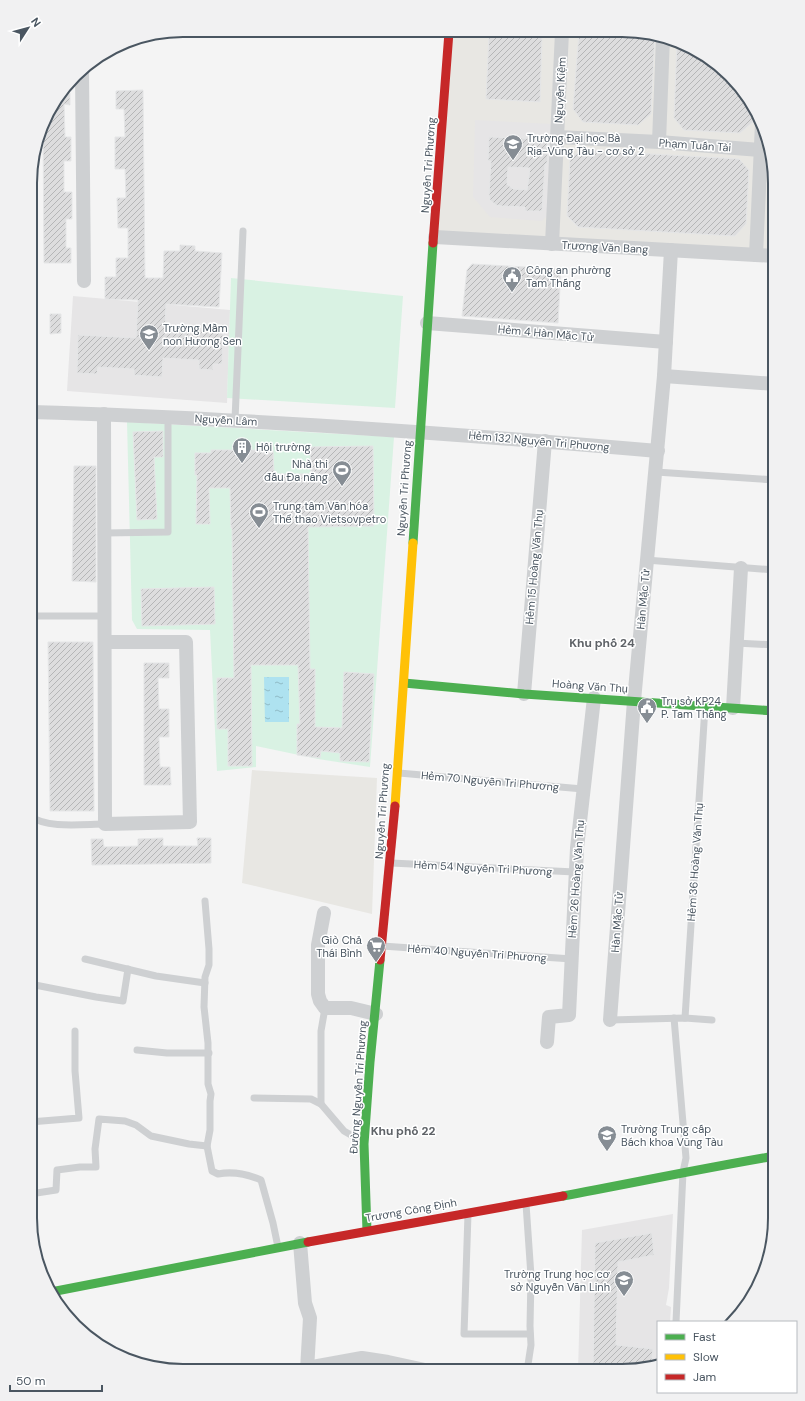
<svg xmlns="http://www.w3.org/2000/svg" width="805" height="1401" viewBox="0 0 805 1401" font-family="'DM Sans',sans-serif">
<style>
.commercial{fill:#e8e7e3}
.education{fill:#e6e5e6}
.grass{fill:#d9f2e3}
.water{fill:url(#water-ripples)}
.building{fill:url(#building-hatch);stroke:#e5e6e7;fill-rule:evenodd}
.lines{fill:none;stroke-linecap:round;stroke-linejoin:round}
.lane{stroke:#ced0d2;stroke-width:7}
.street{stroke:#ced0d2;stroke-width:14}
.fast{stroke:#4caf50;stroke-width:9}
.slow{stroke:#ffc107;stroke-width:9}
.jam{stroke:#c62828;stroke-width:9}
.labels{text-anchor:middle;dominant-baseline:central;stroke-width:3;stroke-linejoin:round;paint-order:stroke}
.street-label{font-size:11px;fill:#4a5661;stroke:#fff}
.poi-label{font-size:11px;fill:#4a5661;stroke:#fff;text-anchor:start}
.neighbourhood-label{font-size:12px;font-weight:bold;fill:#5f6368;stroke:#fff}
.rim{fill:none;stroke:#4a5661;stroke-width:2}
</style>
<defs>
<pattern id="water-ripples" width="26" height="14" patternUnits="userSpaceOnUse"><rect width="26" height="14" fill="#aee2f0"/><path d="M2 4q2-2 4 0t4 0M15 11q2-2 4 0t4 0" fill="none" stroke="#90bac6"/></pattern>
<pattern id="building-hatch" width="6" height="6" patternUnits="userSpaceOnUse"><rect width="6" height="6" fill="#ddddde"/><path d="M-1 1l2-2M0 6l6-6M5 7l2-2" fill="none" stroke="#b5b6b7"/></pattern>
</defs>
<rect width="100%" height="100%" fill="#f4f4f4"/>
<!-- commercial -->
<g class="commercial">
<polygon points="449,32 651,33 689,46 723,68 749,98 767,134 775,183 775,256 435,237"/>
<polygon points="252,770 377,778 372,914 242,883"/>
</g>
<!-- education -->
<g class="education">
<polygon points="475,120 552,124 550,213 542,221 490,217 473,197"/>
<polygon points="73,296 230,310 227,403 67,391"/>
<polygon points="673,1214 669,1288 666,1305 671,1307 670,1322 658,1322 658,1365 622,1371 578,1371 582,1230"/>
</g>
<!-- grass -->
<g class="grass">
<polygon points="231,278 403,296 395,408 227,398"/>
<polygon points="127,422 394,437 370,767 318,759 256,746 256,767 217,771 210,630 137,629 132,620"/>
</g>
<!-- water -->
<polygon class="water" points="264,677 289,677 289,722 265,722"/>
<!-- building -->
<g class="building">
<polygon points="579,32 651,33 655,34 651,114 638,125 583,122 573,109"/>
<polygon points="489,34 542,37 540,102 486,99"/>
<polygon points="677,42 689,46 723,68 749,98 754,107 753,122 740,133 684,130 674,118"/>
<polygon points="143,90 145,278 163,278 164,251 180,251 180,245 195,246 195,251 222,253 219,307 166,304 165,328 223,331 222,364 213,364 213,370 199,369 199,360 163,358 162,377 134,375 134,369 98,367 97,374 77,373 78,335 136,338 138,300 105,299 105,277 116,277 116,258 128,258 128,228 118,228 117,198 126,198 125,169 115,169 115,137 125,137 124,109 116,109 116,91"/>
<polygon points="64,92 64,93 70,93 70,105 64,104 65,137 71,137 71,161 64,161 64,192 72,192 72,219 66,219 66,248 71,248 71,263 44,263 43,126 46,115"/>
<path d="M489 137 548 139 547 164H545L542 211H525V207L502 206 496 205 490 200 489 195 491 161H488ZM508 167 530 168 527 190 513 189 507 184Z"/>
<polygon points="581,150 739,159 749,170 746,224 735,236 578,227 567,216 570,159"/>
<polygon points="472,264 561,269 558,323 462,316 467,270"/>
<polygon points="50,314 61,314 61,333 50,334"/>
<polygon points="163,431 163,457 154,457 157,519 137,520 133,432"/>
<polygon points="373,446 374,526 308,527 310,669 315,669 315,727 342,728 344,672 374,674 369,762 340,761 340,753 321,751 320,758 297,755 297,724 300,724 298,665 251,665 252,766 228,766 228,729 217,729 217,678 234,678 232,528 231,528 230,488 209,488 210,524 196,524 197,475 195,475 195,453 211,453 211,450 273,450 274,474 311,474 310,447"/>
<polygon points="74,466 96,466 96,582 72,581"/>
<polygon points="214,587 215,624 142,626 141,589"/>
<polygon points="48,642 93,642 94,811 50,811"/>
<polygon points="144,663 169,663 169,678 158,678 159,709 169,709 169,737 159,737 160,767 170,767 171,785 144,785"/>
<polygon points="163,838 163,846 198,846 197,838 211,838 211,863 92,865 91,839 103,839 104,847 138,846 138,839"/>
<polygon points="652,1233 654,1255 618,1262 616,1345 653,1349 651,1366 622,1371 593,1371 595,1243"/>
</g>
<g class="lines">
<!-- lane -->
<g class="lane">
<polyline points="235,420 243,231"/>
<polyline points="656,472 775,480"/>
<polyline points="105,533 168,532 168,418"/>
<polyline points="646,560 775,570"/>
<polyline points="31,616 105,616"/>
<polyline points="736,643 775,645"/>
<polyline points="399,773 583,789"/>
<path d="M30 816C47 829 84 824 105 824"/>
<polyline points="391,863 575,872"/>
<path d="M205 901 209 949V965L205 977 204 1007 208 1043V1084L211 1094 210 1101V1130L207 1146 212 1171 218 1174C233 1171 247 1174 261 1180L273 1223 278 1247"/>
<polyline points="382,946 572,959"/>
<polyline points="85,959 156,976 205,983"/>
<polyline points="30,984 96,997 123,1001 128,969"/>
<polyline points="325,1008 321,1031 321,1104 344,1131 363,1142"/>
<polyline points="674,1018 686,1158 683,1172 676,1322"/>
<polyline points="685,1018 705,707"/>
<polyline points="610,1020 685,1018 712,1020"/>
<polyline points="771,1024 775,960"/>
<polyline points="137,1050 167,1053 209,1053"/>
<polyline points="254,1098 311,1099 321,1104"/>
<polyline points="30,1122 79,1118 75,1071 75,1031"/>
<polyline points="30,1194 56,1190 57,1170 80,1167 96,1167 95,1149 99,1119 125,1121 136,1125 151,1136 189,1144 207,1146"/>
<polyline points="526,1204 531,1276 530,1326 531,1345 527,1371"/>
<polyline points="468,1214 464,1334 530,1334"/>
</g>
<!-- street -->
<g class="street">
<polyline points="80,71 82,71 84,281"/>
<polyline points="557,137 659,142 760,150"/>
<polyline points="659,142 663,37"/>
<polyline points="435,237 775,256"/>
<polyline points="552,244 562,32"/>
<polyline points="756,255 762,123"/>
<polyline points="427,323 666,342"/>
<polyline points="664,376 775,384"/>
<path d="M31 412C240 418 449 433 658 451"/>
<polyline points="104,414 105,824 190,822 186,642 105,642"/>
<polyline points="524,694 545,441"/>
<polyline points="733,708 741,568"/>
<polyline points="324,913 318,945 318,994 320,1001 325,1008 351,1008 376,1014"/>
<polyline points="610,1020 634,701 664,376 671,250"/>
<polyline points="547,1042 549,1017 569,1015 577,848 594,698"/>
<polyline points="300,1243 305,1303 310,1318 307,1370"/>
<polyline points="307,1368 362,1358 388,1362 425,1370"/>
</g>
<!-- fast -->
<g class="fast">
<polyline points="413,543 433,243"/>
<polyline points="404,683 524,694 775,711"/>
<path d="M563 1196C633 1183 704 1168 775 1156"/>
<polyline points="367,1231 364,1144 370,1062 380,960"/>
<polyline points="51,1292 308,1242"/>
</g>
<!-- slow -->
<polyline class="slow" points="395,806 413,543"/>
<!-- jam -->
<g class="jam">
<polyline points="433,243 449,32"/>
<polyline points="380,960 395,806"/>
<polyline points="308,1242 563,1196"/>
</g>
</g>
<!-- icons -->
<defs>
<symbol id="university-pin" viewBox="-11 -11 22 30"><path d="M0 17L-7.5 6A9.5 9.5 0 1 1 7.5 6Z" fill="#868d94" stroke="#fff"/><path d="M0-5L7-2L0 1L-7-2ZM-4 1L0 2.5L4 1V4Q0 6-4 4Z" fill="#fff"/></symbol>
<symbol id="civic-pin" viewBox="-11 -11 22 30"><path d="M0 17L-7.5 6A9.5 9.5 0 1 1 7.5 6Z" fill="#868d94" stroke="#fff"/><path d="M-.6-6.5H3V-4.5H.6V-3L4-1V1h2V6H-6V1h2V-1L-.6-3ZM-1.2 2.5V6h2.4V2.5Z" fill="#fff"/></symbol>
<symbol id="school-pin" viewBox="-11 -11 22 30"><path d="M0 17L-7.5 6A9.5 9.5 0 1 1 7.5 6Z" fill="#868d94" stroke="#fff"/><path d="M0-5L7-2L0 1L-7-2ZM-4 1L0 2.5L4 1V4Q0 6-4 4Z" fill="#fff"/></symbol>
<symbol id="building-pin" viewBox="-11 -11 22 30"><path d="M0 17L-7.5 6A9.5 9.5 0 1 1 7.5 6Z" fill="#868d94" stroke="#fff"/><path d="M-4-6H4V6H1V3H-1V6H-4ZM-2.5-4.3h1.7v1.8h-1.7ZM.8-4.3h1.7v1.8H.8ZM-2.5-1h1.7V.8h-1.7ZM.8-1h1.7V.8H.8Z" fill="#fff"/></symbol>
<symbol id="stadium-pin" viewBox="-11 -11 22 30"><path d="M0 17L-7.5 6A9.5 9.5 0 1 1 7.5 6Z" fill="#868d94" stroke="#fff"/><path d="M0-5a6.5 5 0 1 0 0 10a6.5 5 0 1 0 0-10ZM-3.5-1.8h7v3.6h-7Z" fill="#fff"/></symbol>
<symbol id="supermarket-pin" viewBox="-11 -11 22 30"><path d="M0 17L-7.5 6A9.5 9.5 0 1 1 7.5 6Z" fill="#868d94" stroke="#fff"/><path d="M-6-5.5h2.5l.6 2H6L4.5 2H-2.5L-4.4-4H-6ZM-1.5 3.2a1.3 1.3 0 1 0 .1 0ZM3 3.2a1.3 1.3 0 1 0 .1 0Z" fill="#fff"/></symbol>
</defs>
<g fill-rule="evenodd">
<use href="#university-pin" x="502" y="133" width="22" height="30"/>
<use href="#civic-pin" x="501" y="265" width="22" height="30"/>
<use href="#school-pin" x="138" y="323" width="22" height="30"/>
<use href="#building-pin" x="231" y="436" width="22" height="30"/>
<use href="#stadium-pin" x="331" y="459" width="22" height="30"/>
<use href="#stadium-pin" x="248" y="501" width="22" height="30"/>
<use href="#civic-pin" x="636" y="696" width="22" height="30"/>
<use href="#supermarket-pin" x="365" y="935" width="22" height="30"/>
<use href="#university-pin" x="596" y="1124" width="22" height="30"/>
<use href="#school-pin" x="613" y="1269" width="22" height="30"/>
</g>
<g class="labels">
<!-- street labels -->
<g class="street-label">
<text transform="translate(560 90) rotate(-87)">Nguyễn Kiệm</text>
<text transform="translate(695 145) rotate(4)">Phạm Tuấn Tài</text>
<text transform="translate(428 165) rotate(-86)">Nguyễn Tri Phương</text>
<text transform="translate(605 247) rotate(3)">Trương Văn Bang</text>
<text transform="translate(546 333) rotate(5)">Hẻm 4 Hàn Mặc Tử</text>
<text transform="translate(226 420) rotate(3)">Nguyễn Lâm</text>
<text transform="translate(539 441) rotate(5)">Hẻm 132 Nguyễn Tri Phương</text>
<text transform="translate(404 488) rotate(-86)">Nguyễn Tri Phương</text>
<text transform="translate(534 567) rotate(-85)">Hẻm 15 Hoàng Văn Thụ</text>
<text transform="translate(643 599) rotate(-85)">Hàn Mặc Tử</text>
<text transform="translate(590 686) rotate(4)">Hoàng Văn Thụ</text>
<text transform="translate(490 781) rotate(5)">Hẻm 70 Nguyễn Tri Phương</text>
<text transform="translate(382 811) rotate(-86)">Nguyễn Tri Phương</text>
<text transform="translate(695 862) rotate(-86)">Hẻm 36 Hoàng Văn Thụ</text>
<text transform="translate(483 868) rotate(3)">Hẻm 54 Nguyễn Tri Phương</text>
<text transform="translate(576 879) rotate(-86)">Hẻm 26 Hoàng Văn Thụ</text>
<text transform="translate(617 922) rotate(-86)">Hàn Mặc Tử</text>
<text transform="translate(477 953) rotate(4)">Hẻm 40 Nguyễn Tri Phương</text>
<text transform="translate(358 1087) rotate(-86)">Đường Nguyễn Tri Phương</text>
<text transform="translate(411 1210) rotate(-10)">Trương Công Định</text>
</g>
<!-- poi labels -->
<g class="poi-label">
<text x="527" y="138">Trường Đại học Bà<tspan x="527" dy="13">Rịa-Vũng Tàu - cơ sở 2</tspan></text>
<text x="526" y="270">Công an phường<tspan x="526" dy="13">Tam Thắng</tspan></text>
<text x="163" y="328">Trường Mầm<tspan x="163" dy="13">non Hương Sen</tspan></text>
<text x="256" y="447">Hội trường</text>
<text x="328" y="464" text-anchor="end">Nhà thi<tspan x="328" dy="13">đấu Đa năng</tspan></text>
<text x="273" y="506">Trung tâm Văn hóa<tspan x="273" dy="13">Thể thao Vietsovpetro</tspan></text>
<text x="661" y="701">Trụ sở KP24<tspan x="661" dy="13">P. Tam Thắng</tspan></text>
<text x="362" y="940" text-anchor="end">Giò Chả<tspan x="362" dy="13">Thái Bình</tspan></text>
<text x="621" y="1129">Trường Trung cấp<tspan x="621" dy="13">Bách khoa Vũng Tàu</tspan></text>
<text x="610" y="1274" text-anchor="end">Trường Trung học cơ<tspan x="610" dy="13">sở Nguyễn Văn Linh</tspan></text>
</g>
<!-- neighbourhood labels -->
<g class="neighbourhood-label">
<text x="602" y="643">Khu phố 24</text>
<text x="403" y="1131">Khu phố 22</text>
</g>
</g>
<!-- crop -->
<path d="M0 0H805V1401H0ZM183 37H622A146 146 0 0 1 768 183V1218A146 146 0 0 1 622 1364H183A146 146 0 0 1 37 1218V183A146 146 0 0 1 183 37Z" fill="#f1f1f2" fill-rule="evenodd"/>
<path class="rim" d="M183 37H622A146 146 0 0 1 768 183V1218A146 146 0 0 1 622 1364H183A146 146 0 0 1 37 1218V183A146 146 0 0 1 183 37Z"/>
<!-- legend -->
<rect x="657" y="1321" width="140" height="72" fill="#ffffff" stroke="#b7bbc0"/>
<rect x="665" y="1334" width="20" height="6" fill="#4caf50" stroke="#b7bbc0"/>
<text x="693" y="1341" font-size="12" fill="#4a5661">Fast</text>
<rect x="665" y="1354" width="20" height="6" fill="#ffc107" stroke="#b7bbc0"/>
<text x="693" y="1361" font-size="12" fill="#4a5661">Slow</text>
<rect x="665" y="1374" width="20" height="6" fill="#c62828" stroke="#b7bbc0"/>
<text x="693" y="1381" font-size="12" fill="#4a5661">Jam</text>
<!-- north arrow -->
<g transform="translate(28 28) rotate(54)" stroke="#ffffff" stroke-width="3" paint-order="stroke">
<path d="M0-3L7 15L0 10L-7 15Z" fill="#4a5661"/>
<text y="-6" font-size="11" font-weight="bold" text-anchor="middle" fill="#4a5661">N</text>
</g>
<!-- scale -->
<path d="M10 1385v6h92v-6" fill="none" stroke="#4a5661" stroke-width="2"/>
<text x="16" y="1385" font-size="12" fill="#4a5661" stroke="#ffffff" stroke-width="3" paint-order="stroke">50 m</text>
</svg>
